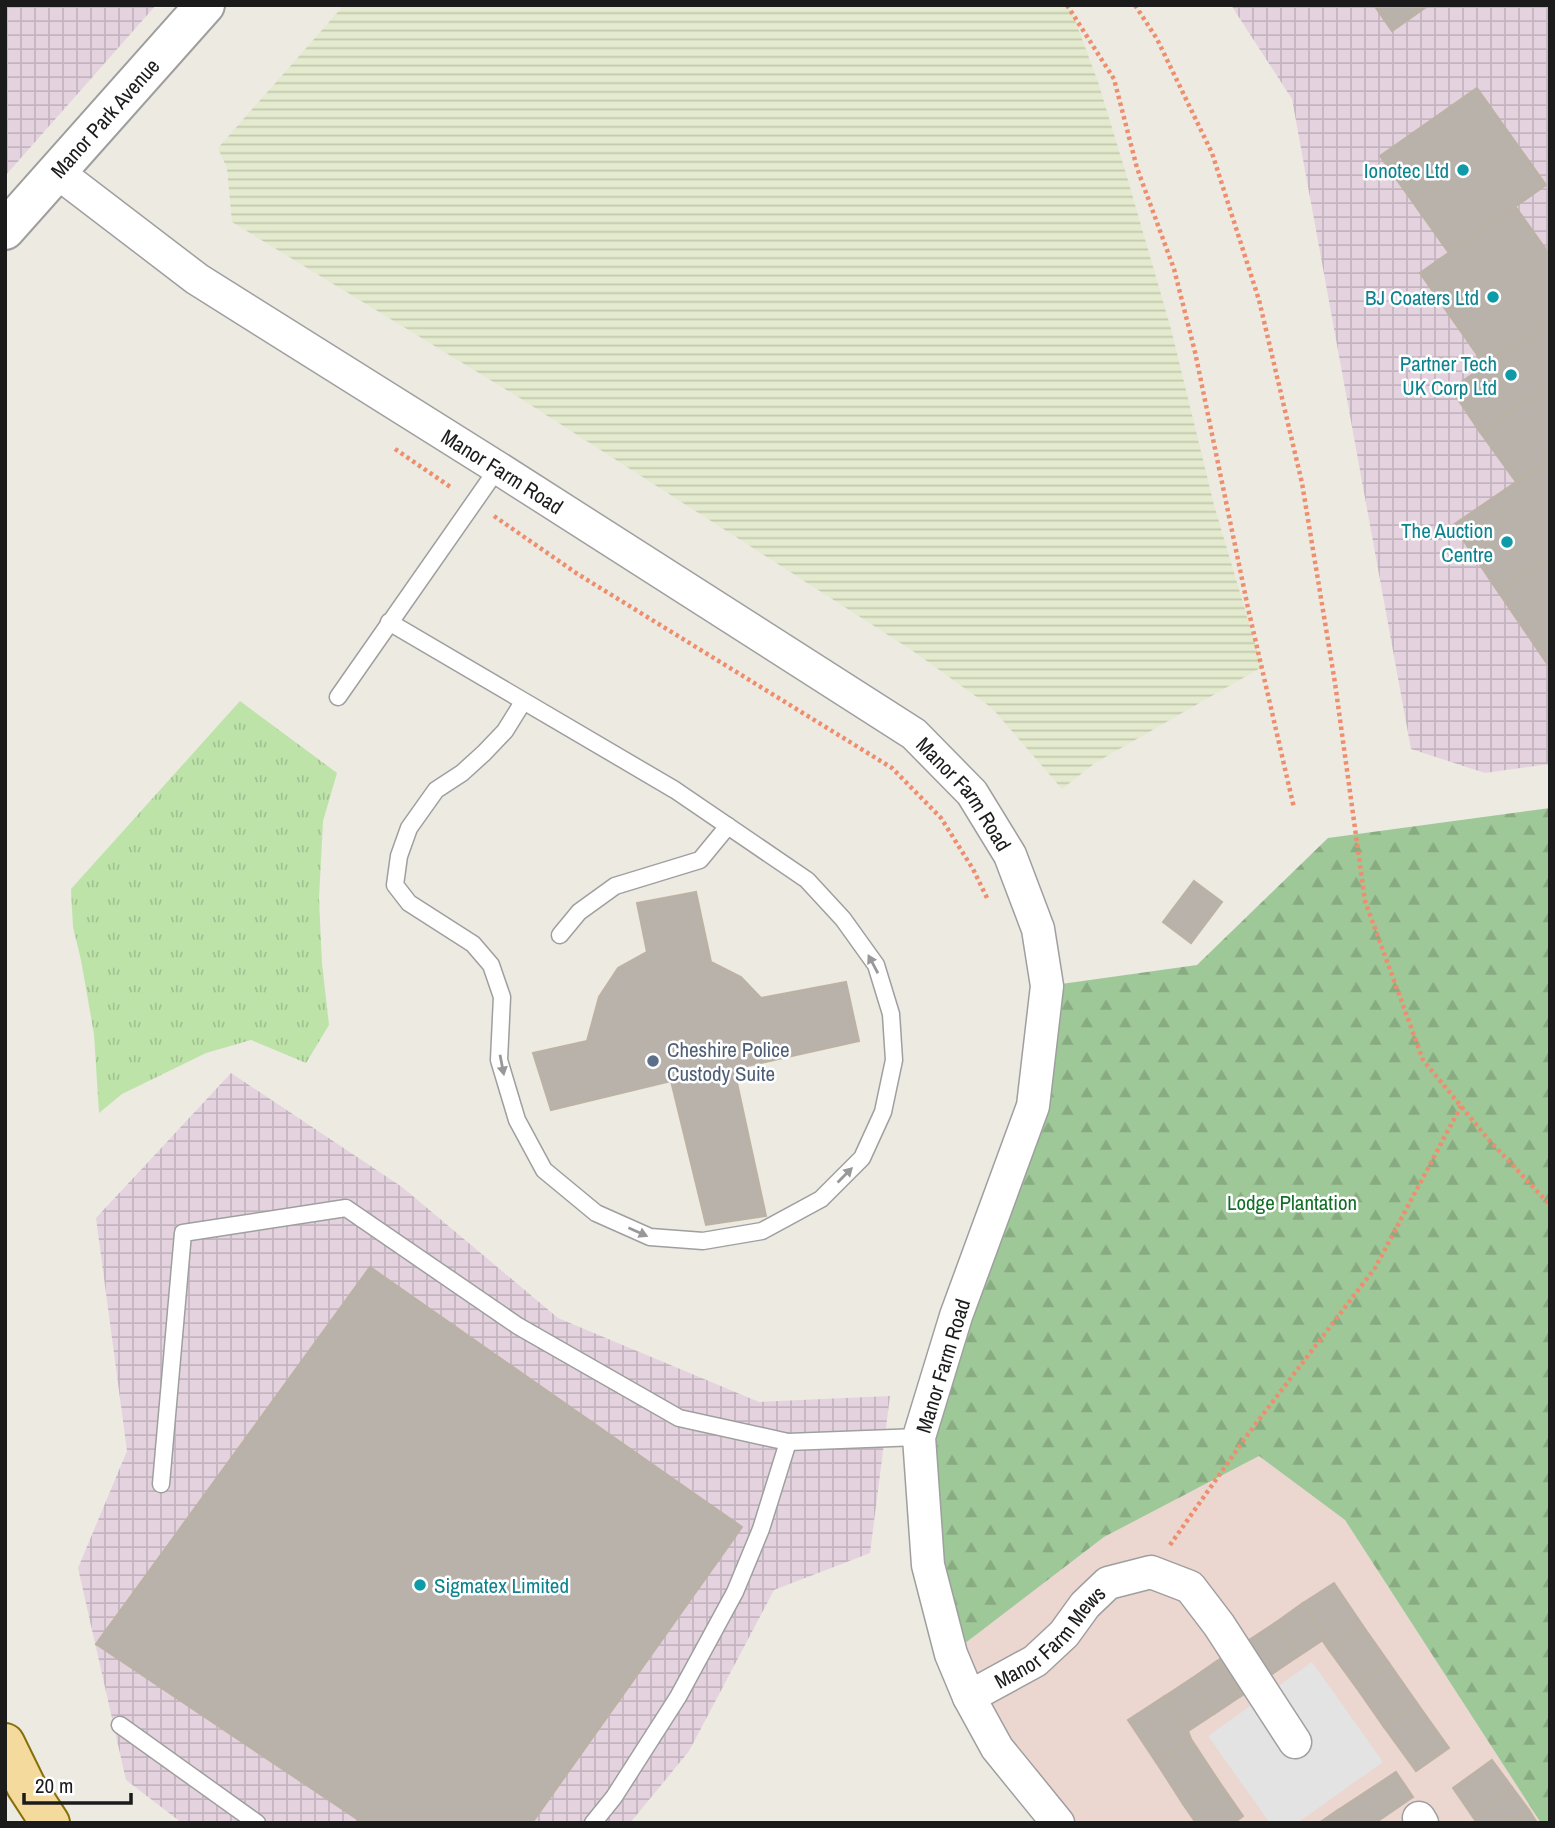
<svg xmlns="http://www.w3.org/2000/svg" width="1555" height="1828" viewBox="0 0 1555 1828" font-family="'Archivo Narrow',sans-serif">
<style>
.commercial{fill:#ecd6d0}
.industrial{fill:url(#industrial-grid)}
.farmland{fill:url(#farmland-rules)}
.grass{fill:url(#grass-tufts)}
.forest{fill:url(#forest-firs)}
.parking{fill:#e3e3e3}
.building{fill:#b8b2ab;stroke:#bcb2a4;stroke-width:2}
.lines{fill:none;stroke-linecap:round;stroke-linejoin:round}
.service-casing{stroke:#9f9f9f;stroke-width:19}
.minor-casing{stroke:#9f9f9f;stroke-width:35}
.tertiary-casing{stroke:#9f9f9f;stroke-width:42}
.primary-casing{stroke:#87700a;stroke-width:42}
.path{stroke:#ef8e6f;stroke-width:4.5;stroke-dasharray:3.5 3.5;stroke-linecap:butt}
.service{stroke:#fff;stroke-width:16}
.minor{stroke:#fff;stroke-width:32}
.tertiary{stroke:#fff;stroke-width:38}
.primary{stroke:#f4db9d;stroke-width:38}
.oneway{fill:#989898}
.culture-dot{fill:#0f9aa8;stroke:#fff;stroke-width:2.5}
.service-dot{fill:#5c6f8a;stroke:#fff;stroke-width:2.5}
.labels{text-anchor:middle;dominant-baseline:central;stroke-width:5;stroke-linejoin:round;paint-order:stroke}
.street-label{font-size:21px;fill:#1b1b1b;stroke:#fff}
.culture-label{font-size:21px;fill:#0d838f;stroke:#fff;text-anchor:end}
.service-label{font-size:21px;fill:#4e5e75;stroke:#fff;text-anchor:start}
.park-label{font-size:21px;fill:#136f28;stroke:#fff}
</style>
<defs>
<pattern id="industrial-grid" width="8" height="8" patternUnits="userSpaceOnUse" patternTransform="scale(1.75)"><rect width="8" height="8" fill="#e4d3df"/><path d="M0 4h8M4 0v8" fill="none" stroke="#c3b5bf"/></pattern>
<pattern id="farmland-rules" width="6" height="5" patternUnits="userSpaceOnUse" patternTransform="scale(1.75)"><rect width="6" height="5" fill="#e3eacd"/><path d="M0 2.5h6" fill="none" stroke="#c2c8af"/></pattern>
<pattern id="grass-tufts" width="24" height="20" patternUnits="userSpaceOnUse" patternTransform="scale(1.75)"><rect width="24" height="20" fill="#bde3a9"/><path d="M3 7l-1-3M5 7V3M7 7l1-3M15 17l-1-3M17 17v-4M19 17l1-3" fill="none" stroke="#a2c291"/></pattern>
<pattern id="forest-firs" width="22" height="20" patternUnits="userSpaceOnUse" patternTransform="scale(1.75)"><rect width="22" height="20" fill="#9fc898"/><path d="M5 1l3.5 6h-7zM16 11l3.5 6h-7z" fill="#88ab82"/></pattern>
</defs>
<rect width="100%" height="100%" fill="#eceae1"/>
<!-- commercial -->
<polygon class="commercial" points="1259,1456 1345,1520 1541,1823 1058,1823 951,1654 1104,1537"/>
<!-- industrial -->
<g class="industrial">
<polygon points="5,5 156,5 5,176"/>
<polygon points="1231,5 1550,5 1550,764 1485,773 1411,749 1292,99"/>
<polygon points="231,1073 402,1187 558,1318 759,1402 890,1396 870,1553 774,1590 689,1751 630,1823 182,1823 126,1780 78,1568 127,1451 96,1218"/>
</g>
<!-- farmland -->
<polygon class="farmland" points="344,5 1066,5 1072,12 1098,82 1127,177 1171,329 1214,505 1262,667 1095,763 1062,789 992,708 913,651 523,400 232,222 227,168 218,148"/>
<!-- grass -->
<polygon class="grass" points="240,701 337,773 323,821 319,898 322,964 329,1025 306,1063 251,1040 206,1053 122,1094 99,1113 94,1034 81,960 73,927 71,889"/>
<!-- forest -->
<polygon class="forest" points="1550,808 1550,1823 1541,1823 1345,1520 1259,1456 1104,1537 951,1654 919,1437 1033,1106 1047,986 1197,965 1328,838"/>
<!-- parking -->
<polygon class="parking" points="1312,1662 1383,1762 1297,1823 1270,1823 1208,1736"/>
<!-- building -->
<g class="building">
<polygon points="1374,5 1429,5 1392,31"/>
<polygon points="1477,88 1546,185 1449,253 1380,156"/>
<polygon points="1515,206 1550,255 1550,321 1485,366 1420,273"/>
<polygon points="1550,321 1550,384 1480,432 1451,389"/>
<polygon points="1550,384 1550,459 1516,482 1480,432"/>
<polygon points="1550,459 1550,558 1499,593 1453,525"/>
<polygon points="1550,558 1550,668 1499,593"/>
<polygon points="1194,881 1222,902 1191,943 1163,922"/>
<polygon points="696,892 711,962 741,977 761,998 846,982 859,1041 734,1069 766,1216 706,1225 671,1081 551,1110 533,1053 587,1041 599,997 618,968 647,952 637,903"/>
<polygon points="370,1267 742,1527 532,1823 363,1823 96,1644"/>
<polygon points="1334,1583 1363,1626 1329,1650 1322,1640 1326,1638 1303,1603"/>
<polygon points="1303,1603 1326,1638 1297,1657 1275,1623"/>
<polygon points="1275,1623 1297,1657 1272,1674 1249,1640"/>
<polygon points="1363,1626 1389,1663 1356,1687 1329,1650"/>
<polygon points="1249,1640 1272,1674 1241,1696 1217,1661"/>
<polygon points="1217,1661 1241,1696 1214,1714 1191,1679"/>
<polygon points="1389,1663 1417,1703 1384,1727 1356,1687"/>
<polygon points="1191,1679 1214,1714 1188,1731 1165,1696"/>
<polygon points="1165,1696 1188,1731 1191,1739 1156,1762 1128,1720"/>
<polygon points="1417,1703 1449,1748 1416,1771 1384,1727"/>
<polygon points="1191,1739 1218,1780 1183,1804 1156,1762"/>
<polygon points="1492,1760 1512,1787 1473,1817 1453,1788"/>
<polygon points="1396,1772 1413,1797 1375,1823 1346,1823 1338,1810"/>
<polygon points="1218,1780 1243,1816 1234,1823 1196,1823 1183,1804"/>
<polygon points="1512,1787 1529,1810 1512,1823 1477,1823 1473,1817"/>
<polygon points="1338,1810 1346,1823 1319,1823"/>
<polygon points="1529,1810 1537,1823 1512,1823"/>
</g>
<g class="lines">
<defs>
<g id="service">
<polyline points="389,622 675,790 807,880 843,919 876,965 891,1014 894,1060 883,1112 862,1158 821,1199 762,1231 703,1241 650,1237 596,1213 544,1170 517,1120 499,1060 502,997 491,965 473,944 409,903 395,885 399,856 409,828 436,790 462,773 484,753 505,731 523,702"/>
<polyline points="338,697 498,468"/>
<polyline points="560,935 579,912 615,886 700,860 728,826"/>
<polyline points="161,1484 183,1233 346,1208 518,1326 679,1418 788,1442 919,1437"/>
<polyline points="120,1725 257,1823"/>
<polyline points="593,1823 614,1797 678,1697 735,1592 761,1529 788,1442"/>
</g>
<g id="minor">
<path id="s1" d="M57 172 197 279 498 468 914 734 972 793 1010 855 1038 929 1047 986 1033 1106 956 1316 919 1437 928 1565 951 1654 969 1697 997 1748 1058 1823"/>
<path id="s2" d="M969 1697 1035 1661 1064 1634 1085 1605 1108 1583 1151 1572 1190 1587 1219 1625 1295 1742"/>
<polyline points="1419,1818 1422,1823"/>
</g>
<g id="tertiary">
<path id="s3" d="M5 230 205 5"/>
</g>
<polyline id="primary" points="5,1743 26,1786 50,1823"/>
</defs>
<!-- service casing -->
<use href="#service" class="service-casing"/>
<!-- minor casing -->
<use href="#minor" class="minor-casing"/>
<!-- tertiary casing -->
<use href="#tertiary" class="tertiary-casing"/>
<!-- primary casing -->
<use href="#primary" class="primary-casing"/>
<!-- path -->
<g class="path">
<polyline points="1067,5 1114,79 1137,168 1174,269 1195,352 1248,608 1294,808"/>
<polyline points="1135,5 1157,39 1212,153 1259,300 1302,483 1335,683 1365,901 1423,1060 1488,1139 1550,1205"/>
<polyline points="395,449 452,488"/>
<polyline points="494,516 576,573 892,768 941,818 973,869 988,900"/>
<polyline points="1170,1545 1248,1434 1375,1268 1461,1106"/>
</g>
<!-- service -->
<use href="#service" class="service"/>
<!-- minor -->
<use href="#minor" class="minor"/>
<!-- tertiary -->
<use href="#tertiary" class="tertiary"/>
<!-- primary -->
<use href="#primary" class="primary"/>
</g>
<!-- one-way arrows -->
<defs><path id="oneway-solid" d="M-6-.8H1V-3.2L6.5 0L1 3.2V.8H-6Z" transform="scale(1.75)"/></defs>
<g class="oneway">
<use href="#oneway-solid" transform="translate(873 964) rotate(-118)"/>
<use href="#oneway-solid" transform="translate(502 1065) rotate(79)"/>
<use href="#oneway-solid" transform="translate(845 1175) rotate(-45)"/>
<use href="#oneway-solid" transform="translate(638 1232) rotate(24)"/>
</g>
<!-- markers -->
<g class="culture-dot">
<circle cx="1463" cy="170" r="7"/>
<circle cx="1493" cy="297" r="7"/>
<circle cx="1511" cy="375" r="7"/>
<circle cx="1507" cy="542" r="7"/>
<circle cx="420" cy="1585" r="7"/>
</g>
<circle class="service-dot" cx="653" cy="1061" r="7"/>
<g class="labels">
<!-- street labels -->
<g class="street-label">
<text stroke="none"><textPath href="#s3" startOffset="150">Manor Park Avenue</textPath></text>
<text stroke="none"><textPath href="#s1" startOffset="537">Manor Farm Road</textPath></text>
<text stroke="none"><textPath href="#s1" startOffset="1104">Manor Farm Road</textPath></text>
<text transform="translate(943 1366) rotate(-73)">Manor Farm Road</text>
<text stroke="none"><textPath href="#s2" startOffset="102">Manor Farm Mews</textPath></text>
</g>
<!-- culture labels -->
<g class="culture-label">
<text x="1449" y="170">Ionotec Ltd</text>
<text x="1479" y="297">BJ Coaters Ltd</text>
<text x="1497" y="363">Partner Tech<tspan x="1497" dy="24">UK Corp Ltd</tspan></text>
<text x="1493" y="530">The Auction<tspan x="1493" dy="24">Centre</tspan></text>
<text x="434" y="1585" text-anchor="start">Sigmatex Limited</text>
</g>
<!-- service labels -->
<g class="service-label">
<text x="667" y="1049">Cheshire Police<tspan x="667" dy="24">Custody Suite</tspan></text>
</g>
<!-- park labels -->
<g class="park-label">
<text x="1292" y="1202">Lodge Plantation</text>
</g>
</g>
<!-- border -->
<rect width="1555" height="1828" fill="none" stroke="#1b1b1b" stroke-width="14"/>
<!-- scale -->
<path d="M24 1793v10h107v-10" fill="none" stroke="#1b1b1b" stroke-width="3.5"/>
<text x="35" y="1793" font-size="21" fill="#1b1b1b" stroke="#ffffff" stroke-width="5" paint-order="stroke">20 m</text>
</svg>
